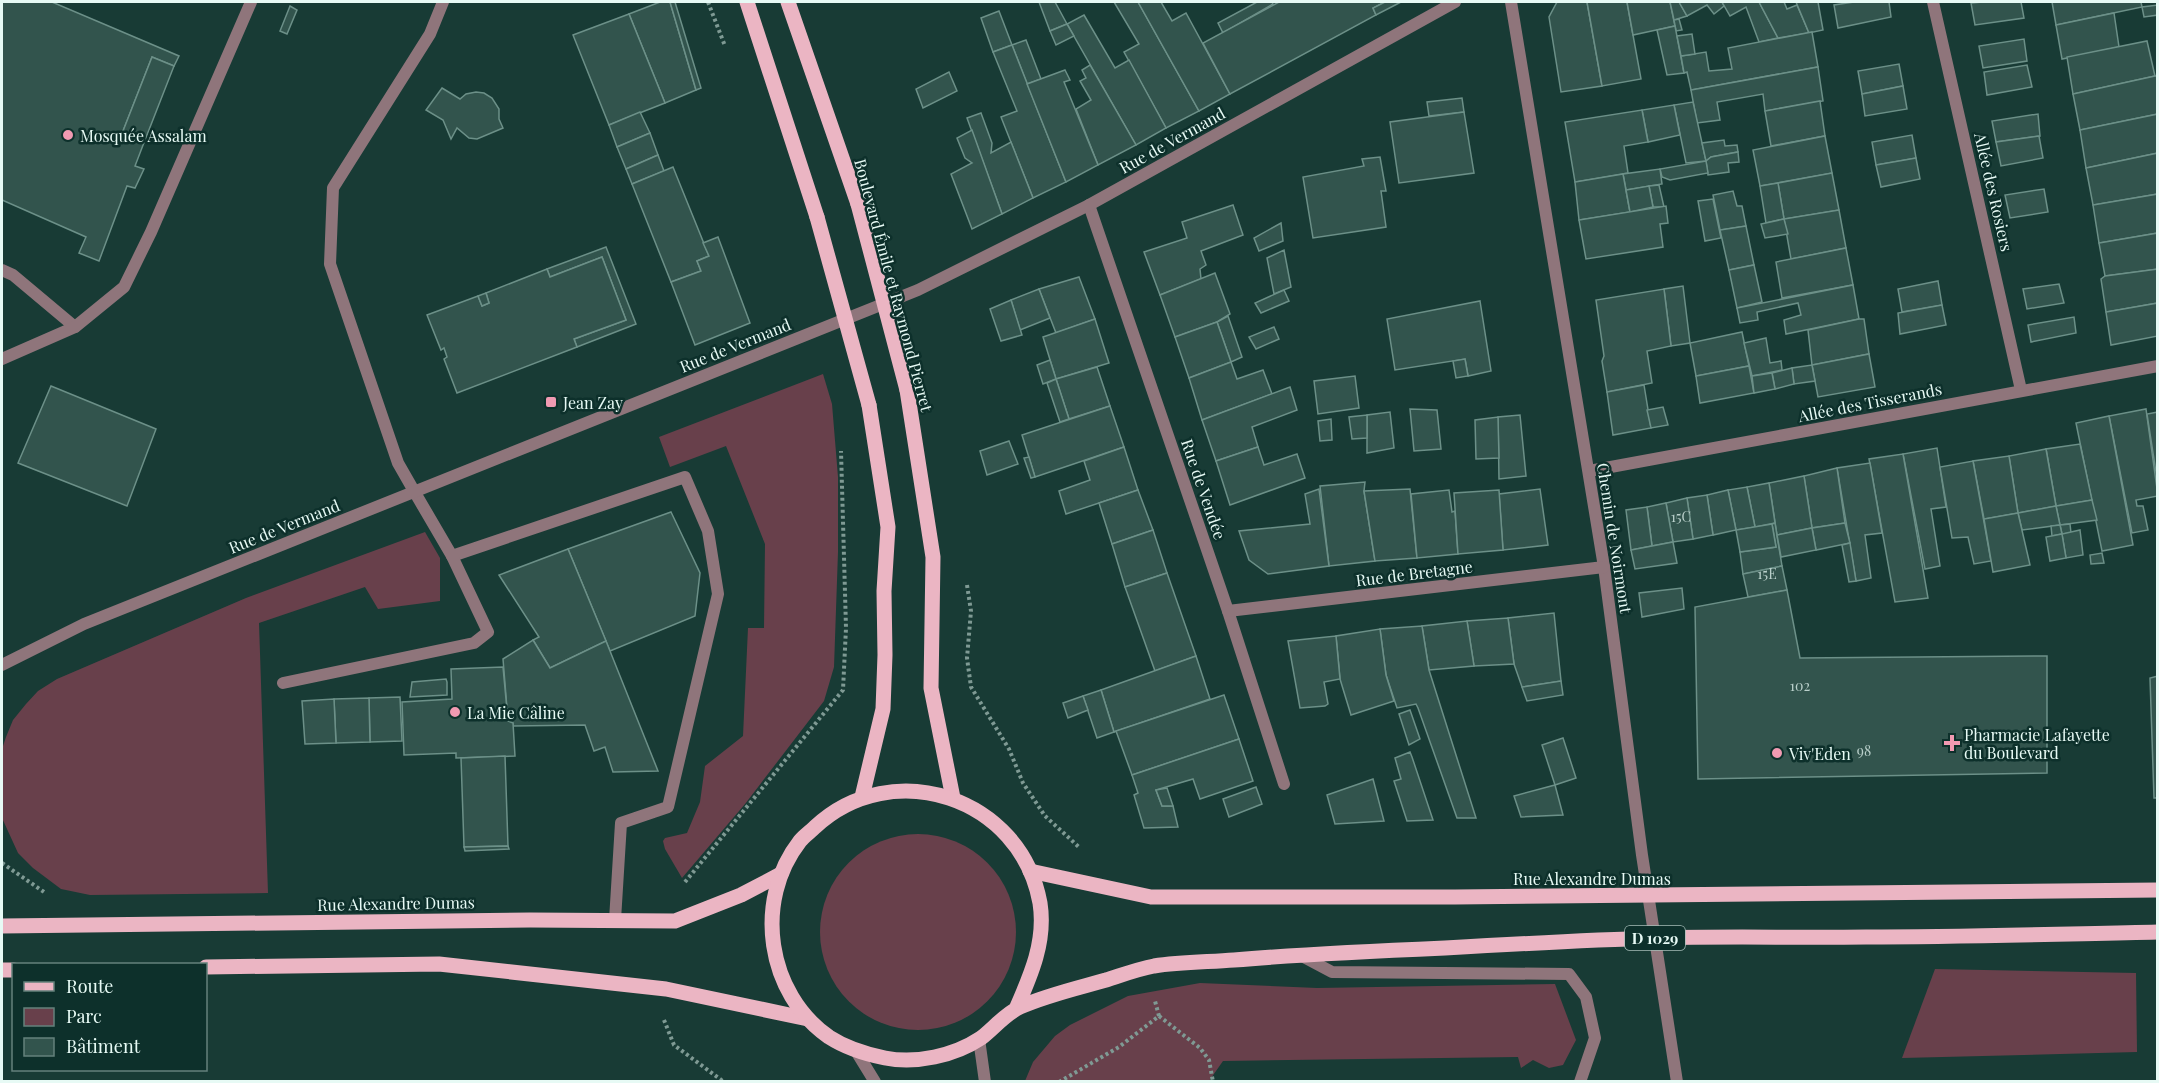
<svg xmlns="http://www.w3.org/2000/svg" width="2159" height="1083" viewBox="0 0 2159 1083" font-family="'Playfair Display',serif">
<style>
.green{fill:#68404b}
.building{fill:#32544d;stroke:#6c9088;stroke-width:1.5}
.lines{fill:none;stroke-linecap:round;stroke-linejoin:round}
.path{stroke:#7f9a94;stroke-width:4;stroke-dasharray:3 3;stroke-linecap:butt}
.lane{stroke:#8f757b;stroke-width:12}
.street{stroke:#8f757b;stroke-width:12}
.primary{stroke:#ebb5c3;stroke-width:15}
.primary-bridge{stroke:#ebb5c3;stroke-width:15}
.poi-dot{fill:#f19ab2;stroke:#0d302b;stroke-width:2}
.labels{text-anchor:middle;dominant-baseline:central;stroke-width:5;stroke-linejoin:round;paint-order:stroke}
.number-label{font-size:14px;fill:#bad0cb}
.shield{fill:#0d302b;stroke:#a6bdb8;stroke-width:1.5}
.shield-label{font-size:15px;font-weight:bold;fill:#e7faf5}
.poi-label{font-size:16px;fill:#e7faf5;stroke:#0d302b;text-anchor:start}
.street-label{font-size:16px;fill:#e7faf5;stroke:#0d302b}
</style>
<rect width="100%" height="100%" fill="#183b35"/>
<!-- green -->
<g class="green">
<polygon points="823,374 832,404 838,477 838,552 834,667 824,701 745,804 682,878 665,849 663,841 665,838 687,833 700,802 705,766 743,736 748,628 764,628 765,544 726,446 670,467 659,437"/>
<polygon points="425,532 440,558 440,601 378,609 365,587 259,623 268,893 90,895 61,889 33,868 18,853 2,818 2,749 6,737 13,720 26,704 38,691 57,679 246,598"/>
<circle cx="918" cy="932" r="98"/>
<polygon points="1935,969 2136,973 2137,1052 1902,1058"/>
<polygon points="1200,983 1317,988 1555,984 1576,1040 1563,1065 1549,1068 1533,1060 1521,1068 1518,1057 1223,1061 1209,1081 1025,1081 1033,1062 1055,1036 1070,1025 1128,996"/>
</g>
<!-- building -->
<g class="building">
<polygon points="2,2 52,2 179,56 174,66 152,57 123,131 145,140 135,166 144,169 135,188 127,186 99,261 79,253 86,237 2,200"/>
<polygon points="660,2 670,2 696,90 665,103 629,14"/>
<polygon points="670,2 675,2 701,88 696,90"/>
<polygon points="1039,2 1055,2 1067,24 1050,31"/>
<polygon points="1114,2 1138,2 1199,111 1166,128 1124,52 1139,44"/>
<polygon points="1138,2 1161,2 1172,21 1186,13 1230,94 1199,111"/>
<polygon points="1257,2 1272,2 1273,4 1223,33 1218,23"/>
<polygon points="1279,2 1385,2 1373,8 1376,15 1230,94 1203,43"/>
<polygon points="1385,2 1401,2 1376,15 1373,8"/>
<polygon points="1557,2 1587,2 1602,86 1561,92 1549,17"/>
<polygon points="1587,2 1627,2 1641,79 1602,86"/>
<polygon points="1627,2 1670,2 1675,26 1633,35"/>
<polygon points="1670,2 1679,2 1687,16 1674,20"/>
<polygon points="1679,2 1722,2 1724,6 1714,14 1707,5 1687,16"/>
<polygon points="1722,2 1759,2 1778,38 1759,42 1746,7 1730,16"/>
<polygon points="1759,2 1784,2 1787,9 1797,5 1809,33 1778,38"/>
<polygon points="1796,2 1818,2 1823,30 1809,33"/>
<polygon points="1854,2 1889,2 1891,17 1838,28 1834,5"/>
<polygon points="1983,2 2021,2 2024,18 1975,25 1971,3"/>
<polygon points="2052,2 2141,2 2142,7 2056,25"/>
<polygon points="2158,5 2158,15 2144,17 2142,7"/>
<polygon points="290,6 297,10 287,34 280,31"/>
<polygon points="999,11 1012,45 993,52 981,18"/>
<polygon points="2114,13 2119,47 2062,59 2056,25"/>
<polygon points="629,14 665,103 609,125 573,35"/>
<polygon points="1084,15 1115,68 1129,60 1166,128 1136,145 1067,24"/>
<polygon points="1679,19 1682,30 1676,31 1674,20"/>
<polygon points="1067,24 1074,36 1056,45 1050,31"/>
<polygon points="1675,26 1684,73 1667,75 1657,30"/>
<polygon points="1812,32 1818,67 1691,90 1687,72 1684,73 1681,56 1706,52 1709,71 1732,69 1728,48"/>
<polygon points="1692,34 1695,54 1681,56 1677,36"/>
<polygon points="2024,39 2027,61 1983,68 1979,46"/>
<polygon points="1026,40 1041,79 1027,84 1012,45"/>
<polygon points="2147,41 2155,76 2073,94 2067,57"/>
<polygon points="1012,45 1066,182 1033,198 1001,117 1017,111 993,52"/>
<polygon points="152,57 174,66 145,140 123,131"/>
<polygon points="1899,64 1903,86 1862,94 1858,71"/>
<polygon points="1090,65 1136,145 1098,165 1076,109 1091,100 1080,81 1086,78 1082,70"/>
<polygon points="2027,65 2032,87 1987,95 1984,72"/>
<polygon points="1818,67 1823,101 1765,111 1763,94 1717,102 1720,120 1697,123 1691,90"/>
<polygon points="1065,70 1070,80 1064,82 1098,165 1066,182 1027,84"/>
<polygon points="949,72 957,91 923,108 916,89"/>
<polygon points="2155,76 2158,76 2158,114 2080,130 2073,94"/>
<polygon points="1903,86 1907,109 1865,116 1862,94"/>
<polygon points="442,88 460,99 466,94 476,92 484,93 492,98 499,109 499,119 503,128 477,139 469,138 457,128 451,139 443,120 426,110"/>
<polygon points="1462,98 1464,112 1429,116 1427,102"/>
<polygon points="1820,101 1825,136 1771,146 1765,111"/>
<polygon points="1693,102 1706,161 1686,163 1674,105"/>
<polygon points="1674,105 1680,135 1648,142 1642,110"/>
<polygon points="1642,110 1648,142 1624,146 1628,173 1575,182 1565,122"/>
<polygon points="640,112 650,133 617,147 609,125"/>
<polygon points="1464,112 1474,173 1399,183 1390,122"/>
<polygon points="981,113 992,143 991,153 1011,142 1033,198 1002,214 967,118"/>
<polygon points="2038,114 2040,136 1996,142 1992,121"/>
<polygon points="2158,114 2158,153 2086,168 2080,130"/>
<polygon points="972,130 1002,214 972,229 951,174 972,163 965,158 957,138"/>
<polygon points="650,133 658,155 626,169 617,147"/>
<polygon points="1912,135 1916,158 1876,165 1872,142"/>
<polygon points="1825,136 1832,173 1760,186 1753,150"/>
<polygon points="2039,136 2043,158 2001,166 1996,142"/>
<polygon points="1724,140 1725,146 1737,145 1738,152 1711,157 1706,161 1702,143"/>
<polygon points="1738,152 1739,162 1728,163 1729,172 1708,175 1706,161 1711,157"/>
<polygon points="2158,153 2158,194 2093,205 2086,168"/>
<polygon points="658,155 664,171 632,184 626,169"/>
<polygon points="1380,157 1386,191 1381,191 1386,227 1313,238 1303,177 1364,166 1362,159"/>
<polygon points="1916,158 1920,179 1881,187 1876,165"/>
<polygon points="1706,161 1708,173 1670,180 1662,177 1660,169"/>
<polygon points="673,167 709,256 697,261 701,271 671,282 632,184"/>
<polygon points="1660,169 1662,184 1626,190 1623,174"/>
<polygon points="1832,173 1839,210 1784,219 1778,183"/>
<polygon points="1623,174 1630,212 1579,220 1575,182"/>
<polygon points="1778,183 1784,219 1766,223 1760,186"/>
<polygon points="1659,185 1664,207 1653,207 1649,186"/>
<polygon points="1649,186 1653,207 1630,212 1626,190"/>
<polygon points="2044,189 2048,212 2010,218 2005,195"/>
<polygon points="1733,191 1737,206 1742,206 1746,226 1720,230 1713,195"/>
<polygon points="2158,194 2158,233 2099,243 2093,205"/>
<polygon points="1713,199 1721,238 1705,241 1698,201"/>
<polygon points="1233,205 1243,235 1201,251 1206,265 1200,269 1201,279 1160,295 1144,252 1187,238 1182,222"/>
<polygon points="1666,206 1668,223 1660,224 1663,247 1586,259 1579,220"/>
<polygon points="1839,210 1846,248 1791,259 1784,219"/>
<polygon points="1784,219 1788,234 1765,238 1761,224"/>
<polygon points="1281,223 1283,241 1259,251 1254,238"/>
<polygon points="1746,226 1754,265 1729,270 1720,230"/>
<polygon points="2158,233 2158,269 2105,276 2099,243"/>
<polygon points="718,237 750,323 695,345 671,282 701,271 697,261 709,256 703,243"/>
<polygon points="606,247 636,324 577,347 574,339 626,320 602,257 550,277 547,269"/>
<polygon points="1846,248 1853,285 1782,298 1776,262"/>
<polygon points="1284,250 1291,287 1274,294 1267,258"/>
<polygon points="602,257 626,320 574,339 577,347 457,393 444,359 447,357 444,348 441,350 427,315 478,296 482,306 489,303 486,293 547,269 550,277"/>
<polygon points="1754,265 1762,302 1737,308 1729,270"/>
<polygon points="2158,269 2158,303 2106,312 2101,279 2105,276"/>
<polygon points="1215,273 1230,314 1217,322 1175,337 1160,295"/>
<polygon points="1079,277 1095,319 1056,333 1039,289"/>
<polygon points="1938,281 1942,305 1902,312 1898,289"/>
<polygon points="2059,284 2064,303 2027,309 2023,289"/>
<polygon points="1853,285 1859,319 1786,334 1784,320 1801,315 1798,303 1757,312 1758,320 1740,323 1737,308"/>
<polygon points="1683,286 1690,343 1671,346 1664,289"/>
<polygon points="1039,289 1050,318 1020,330 1011,300"/>
<polygon points="1664,289 1671,346 1647,351 1652,383 1607,392 1602,361 1604,356 1596,300"/>
<polygon points="1284,290 1289,301 1261,313 1255,303"/>
<polygon points="486,293 489,303 482,306 478,296"/>
<polygon points="1011,300 1022,335 1001,341 990,309"/>
<polygon points="1480,301 1491,371 1468,376 1465,359 1395,370 1387,319"/>
<polygon points="2158,303 2158,336 2111,345 2106,312"/>
<polygon points="1942,305 1946,325 1900,334 1898,313"/>
<polygon points="1228,316 1242,357 1231,362 1217,322"/>
<polygon points="2074,317 2076,333 2031,342 2028,325"/>
<polygon points="1095,319 1109,363 1056,379 1043,337"/>
<polygon points="1859,319 1864,319 1869,354 1812,365 1808,330"/>
<polygon points="1217,322 1231,362 1189,378 1175,337"/>
<polygon points="1274,327 1279,339 1256,349 1249,337"/>
<polygon points="1742,332 1749,366 1696,376 1690,343"/>
<polygon points="1766,338 1770,363 1781,361 1782,370 1752,376 1744,343"/>
<polygon points="1869,354 1875,387 1818,397 1812,365"/>
<polygon points="1465,359 1468,376 1456,378 1453,361"/>
<polygon points="1050,360 1056,379 1043,384 1037,365"/>
<polygon points="1231,362 1237,379 1263,370 1272,394 1202,420 1189,378"/>
<polygon points="1812,365 1815,381 1794,384 1792,368"/>
<polygon points="1749,366 1754,393 1700,403 1696,376"/>
<polygon points="1097,367 1110,406 1069,419 1056,379"/>
<polygon points="1792,368 1794,384 1775,389 1772,373"/>
<polygon points="1772,373 1775,389 1754,393 1752,376"/>
<polygon points="1355,376 1359,408 1318,414 1314,381"/>
<polygon points="1056,379 1069,419 1060,422 1047,383"/>
<polygon points="1644,385 1651,428 1613,435 1607,392"/>
<polygon points="51,386 156,429 127,506 18,463"/>
<polygon points="1290,387 1297,410 1252,427 1258,447 1216,461 1202,420"/>
<polygon points="1110,406 1124,447 1035,477 1022,435"/>
<polygon points="1663,407 1668,425 1651,428 1647,410"/>
<polygon points="1410,409 1437,410 1441,449 1414,451"/>
<polygon points="2146,409 2158,496 2136,500 2137,506 2143,506 2148,530 2132,533 2109,416"/>
<polygon points="1390,412 1394,448 1367,453 1367,415"/>
<polygon points="2158,412 2158,485 2147,414"/>
<polygon points="1367,415 1367,438 1352,439 1349,417"/>
<polygon points="1520,415 1526,476 1499,479 1498,417"/>
<polygon points="2109,416 2133,545 2102,551 2076,423"/>
<polygon points="1498,417 1499,458 1476,459 1475,420"/>
<polygon points="1331,419 1332,440 1320,441 1318,421"/>
<polygon points="1009,441 1018,464 987,475 980,451"/>
<polygon points="2080,444 2092,500 2056,506 2046,449"/>
<polygon points="1124,447 1138,490 1066,514 1059,491 1090,480 1084,461"/>
<polygon points="1258,447 1264,465 1297,454 1305,478 1230,505 1216,461"/>
<polygon points="1937,448 1946,507 1931,509 1940,566 1925,569 1903,454"/>
<polygon points="2046,449 2056,506 2018,513 2009,456"/>
<polygon points="1903,454 1928,598 1895,602 1869,459"/>
<polygon points="2009,456 2018,513 1984,519 1973,461"/>
<polygon points="1029,457 1035,477 1031,478 1024,458"/>
<polygon points="1973,461 1991,561 1974,564 1968,537 1952,538 1940,467"/>
<polygon points="1870,463 1882,533 1865,535 1871,578 1856,581 1837,468"/>
<polygon points="1837,468 1845,523 1812,528 1804,476"/>
<polygon points="1804,476 1812,528 1777,535 1769,483"/>
<polygon points="1365,482 1364,491 1375,561 1329,566 1320,486"/>
<polygon points="1769,483 1775,523 1755,527 1747,487"/>
<polygon points="1747,487 1755,527 1736,530 1728,490"/>
<polygon points="1319,489 1329,566 1268,574 1249,560 1239,531 1310,524 1305,494"/>
<polygon points="1410,489 1417,558 1375,561 1364,491"/>
<polygon points="1540,489 1548,545 1503,550 1499,494"/>
<polygon points="1138,490 1153,530 1112,544 1099,503"/>
<polygon points="1449,490 1452,512 1455,511 1458,554 1417,558 1411,494"/>
<polygon points="1499,490 1503,550 1458,554 1454,493"/>
<polygon points="1728,490 1736,530 1713,535 1707,495"/>
<polygon points="1707,495 1713,535 1693,539 1687,498"/>
<polygon points="1687,498 1693,539 1673,542 1666,503"/>
<polygon points="2092,500 2097,520 2060,525 2056,506"/>
<polygon points="1666,503 1673,542 1652,546 1647,507"/>
<polygon points="2056,506 2060,525 2022,530 2018,513"/>
<polygon points="1647,507 1652,546 1631,550 1626,510"/>
<polygon points="671,512 700,573 695,616 610,651 568,549"/>
<polygon points="2018,513 2030,565 1993,572 1984,519"/>
<polygon points="1775,523 1782,566 1743,574 1740,552 1776,547 1772,524"/>
<polygon points="1845,523 1850,543 1816,550 1812,528"/>
<polygon points="1772,524 1776,547 1740,552 1736,530"/>
<polygon points="2070,524 2071,533 2062,534 2060,525"/>
<polygon points="2060,525 2062,534 2052,536 2051,526"/>
<polygon points="1812,528 1816,550 1781,557 1777,535"/>
<polygon points="1153,530 1167,573 1125,587 1112,544"/>
<polygon points="2080,530 2083,555 2066,558 2062,534"/>
<polygon points="2062,534 2066,558 2050,561 2046,537"/>
<polygon points="1673,542 1677,563 1635,569 1631,550"/>
<polygon points="1850,543 1856,581 1849,582 1842,545"/>
<polygon points="568,549 606,641 550,668 533,640 539,637 499,575"/>
<polygon points="2102,553 2104,563 2091,564 2090,555"/>
<polygon points="1782,566 1787,590 1748,597 1743,574"/>
<polygon points="1167,573 1196,656 1155,671 1125,587"/>
<polygon points="1682,588 1684,609 1642,617 1639,593"/>
<polygon points="1787,590 1800,658 2047,656 2047,773 1698,779 1695,607"/>
<polygon points="1554,613 1561,681 1522,687 1514,664 1508,618"/>
<polygon points="1508,618 1514,664 1474,666 1467,621"/>
<polygon points="1467,621 1474,666 1429,670 1422,626"/>
<polygon points="1422,626 1429,670 1476,818 1457,818 1418,708 1416,704 1397,708 1386,675 1380,629"/>
<polygon points="1380,629 1386,675 1394,701 1351,715 1340,679 1336,636"/>
<polygon points="1336,636 1340,679 1324,682 1328,704 1325,706 1300,708 1288,641"/>
<polygon points="533,640 550,668 606,641 658,771 613,772 605,747 594,751 585,725 513,726 513,723 508,721 503,659"/>
<polygon points="1196,656 1210,699 1114,732 1101,690"/>
<polygon points="503,667 508,721 513,723 515,756 456,758 456,753 404,755 402,702 452,699 451,669"/>
<polygon points="2158,676 2158,798 2154,798 2150,678"/>
<polygon points="446,679 447,682 447,695 410,697 412,682"/>
<polygon points="1561,681 1563,695 1527,701 1522,687"/>
<polygon points="1101,690 1114,732 1097,738 1083,696"/>
<polygon points="1224,695 1239,739 1132,775 1116,731"/>
<polygon points="1083,696 1088,710 1068,718 1063,703"/>
<polygon points="400,697 402,741 370,742 369,698"/>
<polygon points="369,698 370,742 336,743 334,699"/>
<polygon points="334,699 336,743 305,744 302,701"/>
<polygon points="1410,710 1420,739 1409,745 1399,714"/>
<polygon points="1563,738 1576,778 1555,785 1542,745"/>
<polygon points="1239,739 1253,781 1200,799 1193,779 1156,790 1162,806 1173,806 1178,827 1144,828 1134,795 1138,793 1132,775"/>
<polygon points="1410,752 1412,757 1433,820 1407,821 1394,781 1401,779 1395,758"/>
<polygon points="505,756 508,846 464,847 461,758"/>
<polygon points="1373,779 1384,821 1335,824 1327,795"/>
<polygon points="1555,785 1563,815 1521,817 1514,796"/>
<polygon points="1256,787 1262,804 1229,817 1223,799"/>
<polygon points="1167,788 1173,806 1162,806 1156,790"/>
<polygon points="508,846 509,849 465,851 464,847"/>
</g>
<g class="lines">
<!-- path -->
<g class="path">
<polyline points="708,2 725,46"/>
<polyline points="967,585 971,611 967,658 971,687 1009,749 1023,783 1045,816 1080,848"/>
<polyline points="2,863 44,892"/>
<polyline points="685,882 843,690 846,628 841,451"/>
<polyline points="1159,1016 1200,1048 1209,1060 1213,1082"/>
<polyline points="664,1020 674,1045 724,1082"/>
<polyline points="1059,1082 1119,1047 1159,1016 1155,1001"/>
</g>
<!-- lane -->
<g class="lane">
<polyline points="452,556 685,477 708,531 718,594 668,807 621,823 615,920"/>
<polyline points="283,683 474,643 488,632 452,556 414,491"/>
<polyline points="1300,955 1332,972 1569,974 1586,997 1595,1038 1580,1082"/>
</g>
<!-- street -->
<g class="street">
<polyline points="1511,2 1604,567 1642,855 1677,1082"/>
<polyline points="1933,2 2021,390"/>
<polyline points="1089,205 1228,611 1284,784"/>
<polyline points="2,270 13,275 75,327"/>
<polyline points="2,359 75,327 124,287 151,232 251,2"/>
<polyline points="1589,471 2158,366"/>
<polyline points="414,491 398,463 330,264 333,188 430,34 443,2"/>
<polyline points="1228,611 1604,567"/>
<polyline points="2,665 84,624 918,290 1089,205 1455,2"/>
<polyline points="979,1039 985,1082"/>
<polyline points="856,1051 875,1082"/>
</g>
<!-- primary -->
<g class="primary">
<polyline points="747,2 817,217"/>
<polyline points="788,2 858,204"/>
<polyline points="907,390 933,557 931,688 953,798"/>
<polyline points="862,797 883,709 885,655 884,591 888,527 869,405"/>
<polyline points="1030,871 1151,897 1455,897 2158,890"/>
<polyline points="2,926 530,920 675,921 741,895 781,874"/>
<polyline points="206,967 439,964 666,989 808,1019"/>
<polyline points="2,970 14,970"/>
<path d="M1016 1009C1031 975 1046 941 1040 903 1021 797 892 755 815 827 810 832 804 836 800 841 753 901 767 994 829 1037 846 1048 865 1054 885 1058 916 1064 954 1056 981 1038 994 1028 1005 1014 1020 1007 1047 995 1078 988 1106 980 1122 975 1138 969 1154 966 1180 962 1208 962 1234 960 1305 954 1375 951 1445 948 1515 944 1585 940 1656 938 1726 936 1796 938 1866 937 1963 937 2060 934 2158 932"/>
</g>
<!-- primary-bridge -->
<g class="primary-bridge">
<polyline points="858,204 907,390"/>
<polyline points="817,217 869,405"/>
</g>
</g>
<!-- markers -->
<g class="poi-dot">
<circle cx="68" cy="135" r="6"/>
<rect x="545" y="396" width="12" height="12" rx="3"/>
<circle cx="455" cy="712" r="6"/>
<path d="M1949 734h6v6h6v6h-6v6h-6v-6h-6v-6h6z"/>
<circle cx="1777" cy="753" r="6"/>
</g>
<g class="labels">
<!-- number labels -->
<g class="number-label">
<text x="1681" y="516">15C</text>
<text x="1767" y="573">15E</text>
<text x="1800" y="685">102</text>
<text x="1864" y="750">98</text>
</g>
<!-- shield labels -->
<rect class="shield" x="1625" y="926" width="60" height="24" rx="4.5"/>
<g class="shield-label">
<text x="1655" y="938">D 1029</text>
</g>
<!-- poi labels -->
<g class="poi-label">
<text x="80" y="135">Mosquée Assalam</text>
<text x="563" y="402">Jean Zay</text>
<text x="467" y="712">La Mie Câline</text>
<text x="1964" y="734">Pharmacie Lafayette<tspan x="1964" dy="18">du Boulevard</tspan></text>
<text x="1789" y="753">Viv'Eden</text>
</g>
<!-- street labels -->
<g class="street-label">
<text transform="translate(1172 140) rotate(-29)">Rue de Vermand</text>
<text transform="translate(1994 192) rotate(77)">Allée des Rosiers</text>
<text transform="translate(894 285) rotate(75)">Boulevard Émile et Raymond Pierret</text>
<text transform="translate(735 345) rotate(-22)">Rue de Vermand</text>
<text transform="translate(1870 402) rotate(-11)">Allée des Tisserands</text>
<text transform="translate(1204 489) rotate(71)">Rue de Vendée</text>
<text transform="translate(284 526) rotate(-22)">Rue de Vermand</text>
<text transform="translate(1615 538) rotate(81)">Chemin de Noirmont</text>
<text transform="translate(1414 573) rotate(-7)">Rue de Bretagne</text>
<text x="1592" y="878">Rue Alexandre Dumas</text>
<text transform="translate(396 903) rotate(-1)">Rue Alexandre Dumas</text>
</g>
</g>
<!-- border -->
<rect width="2159" height="1083" fill="none" stroke="#e7faf5" stroke-width="6"/>
<!-- legend -->
<rect x="12" y="963" width="195" height="108" fill="#0d302b" stroke="#64817c" stroke-width="1.5"/>
<rect x="24" y="982" width="30" height="9" fill="#ebb5c3" stroke="#64817c" stroke-width="1.5"/>
<text x="66" y="993" font-size="18" fill="#e7faf5">Route</text>
<rect x="24" y="1008" width="30" height="18" fill="#68404b" stroke="#64817c" stroke-width="1.5"/>
<text x="66" y="1023" font-size="18" fill="#e7faf5">Parc</text>
<rect x="24" y="1038" width="30" height="18" fill="#32544d" stroke="#64817c" stroke-width="1.5"/>
<text x="66" y="1053" font-size="18" fill="#e7faf5">Bâtiment</text>
</svg>
